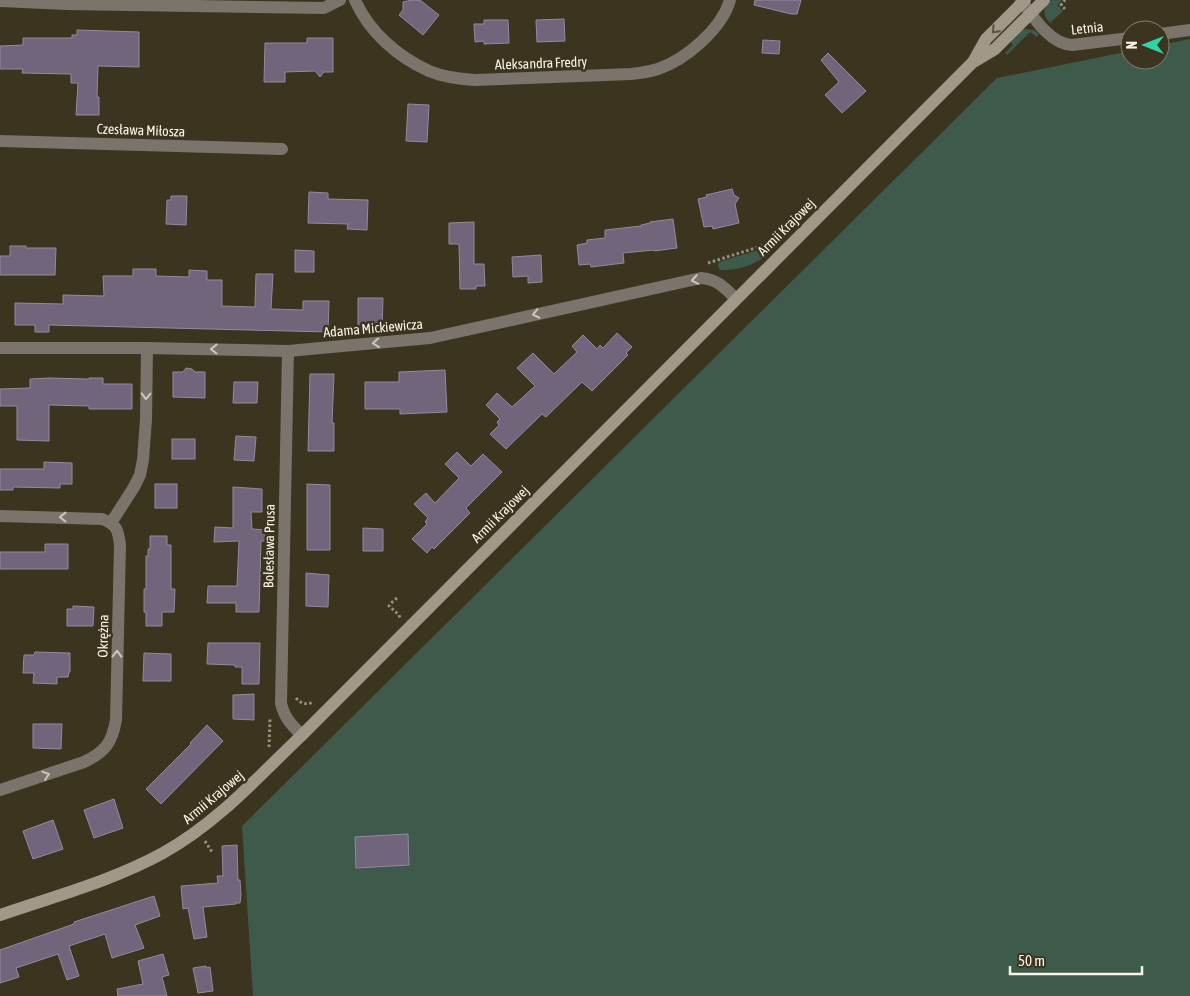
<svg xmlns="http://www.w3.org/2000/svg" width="1190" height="996" viewBox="0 0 1190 996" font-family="'Asap Condensed',sans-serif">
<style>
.green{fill:#3d5a4b}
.building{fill:#70657b;stroke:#9589a0}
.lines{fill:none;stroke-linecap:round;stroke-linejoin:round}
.path{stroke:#96907e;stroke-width:3;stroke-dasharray:2.5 2.5;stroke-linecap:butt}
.street{stroke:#7a746b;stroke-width:12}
.secondary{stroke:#a09888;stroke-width:12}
.oneway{stroke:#59523e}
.oneway2{stroke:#cdc7bc}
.labels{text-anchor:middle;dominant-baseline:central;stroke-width:5;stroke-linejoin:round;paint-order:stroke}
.street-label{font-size:14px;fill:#f9f4e7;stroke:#3b341f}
</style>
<rect width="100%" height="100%" fill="#3b341f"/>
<!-- green -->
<g class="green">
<path d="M1052 0H1062L1057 5 1063 11 1050 23C1042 15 1042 6 1052 0Z"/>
<polygon points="1026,29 1034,30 1039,34 1037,37 1030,32 1007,55 1005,53 1013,45 1010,41 1021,30"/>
<polygon points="1190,39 1190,996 253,996 242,826 997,78 1130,51 1130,60 1160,60 1160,45"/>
<path d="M780 243C762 261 747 271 720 270L718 266 719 262Z"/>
</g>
<!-- building -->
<g class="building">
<polygon points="412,0 420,0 439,15 423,35 399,15 403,10 403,2"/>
<polygon points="755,0 801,0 797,14 791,14 754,5"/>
<polygon points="564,19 565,41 537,42 536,20"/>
<polygon points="484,20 508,20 509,43 484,44 484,41 475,42 474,24 484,24"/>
<polygon points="77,30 139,32 139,67 98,66 97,97 99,97 99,115 76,115 78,83 71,83 71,74 22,73 23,69 0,69 0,46 23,45 23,38 72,38 72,35 77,35"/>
<polygon points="307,38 333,38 333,72 324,72 320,77 315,71 285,72 285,82 264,82 265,43 307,43"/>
<polygon points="763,40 780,41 779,54 762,53"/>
<polygon points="828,53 866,91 842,113 825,95 839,82 821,60"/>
<polygon points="408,104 429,105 427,142 406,141"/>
<polygon points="732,189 734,195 739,198 735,204 739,223 713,229 712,226 704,227 698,199 707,197 706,195"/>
<polygon points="309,192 328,193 328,199 368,200 367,230 347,229 348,224 308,223"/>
<polygon points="171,196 187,196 186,225 166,224 167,200 171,200"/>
<polygon points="673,219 677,248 654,251 654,250 623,253 624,263 591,267 590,264 579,265 577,245 587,243 587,240 605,238 605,230 641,226 641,225 650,223 650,222"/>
<polygon points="474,222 474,264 484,264 485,286 476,286 476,289 460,289 459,244 449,244 449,223"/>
<polygon points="10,246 26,246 26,248 56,248 55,275 0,275 0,256 10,256"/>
<polygon points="295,250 314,251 314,272 295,272"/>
<polygon points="541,255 542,282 528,283 528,276 513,277 512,257"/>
<polygon points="133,269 156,269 156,276 189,277 189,270 207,271 207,280 222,280 222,306 255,307 256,274 273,274 271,309 303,310 303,301 329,301 328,332 49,325 49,332 35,332 35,325 15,325 15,303 63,304 63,295 104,296 103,276 133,276"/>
<polygon points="358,298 383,298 382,329 358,329"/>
<polygon points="617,333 632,347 626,353 628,355 592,391 582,382 546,417 542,414 506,449 490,434 499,425 497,422 500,419 486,405 497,393 512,407 535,386 517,368 533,353 554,374 577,352 572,346 583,335 597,349 600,345 603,348"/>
<polygon points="186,368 192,369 195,372 205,372 205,398 173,397 173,372 183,372"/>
<polygon points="445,370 447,412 400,414 400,409 365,409 365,382 399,382 399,372"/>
<polygon points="310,374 334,374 332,423 334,423 334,451 308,451"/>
<polygon points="49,378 89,379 89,378 103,378 103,384 132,384 132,409 89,409 89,406 49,405 49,441 17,440 17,406 0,406 0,389 30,388 30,379"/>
<polygon points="234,382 258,382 257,403 233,403"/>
<polygon points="236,436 256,437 254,461 234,460"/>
<rect x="172" y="439" width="23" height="20"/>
<polygon points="457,452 471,466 483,454 502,472 466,508 470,513 434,549 432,547 427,553 412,539 427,524 425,522 428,518 414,504 426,493 435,503 459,478 445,464"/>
<polygon points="44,462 72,463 72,484 60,484 60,488 13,487 13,490 0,490 0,469 44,469"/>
<rect x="155" y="484" width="22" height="24"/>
<polygon points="307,484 330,485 330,550 307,550"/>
<polygon points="233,487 262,489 262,512 251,512 252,529 265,530 265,541 261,541 259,612 236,612 236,603 207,603 208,586 237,586 239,541 214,542 215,527 233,528"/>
<polygon points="363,528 383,529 383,551 363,551"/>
<polygon points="150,536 167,536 167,545 171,545 171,589 175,589 174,612 162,612 162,626 146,626 146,612 144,612 144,589 146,589 146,556 148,556 148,549 150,549"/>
<polygon points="45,544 68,544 68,569 0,569 0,552 45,552"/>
<polygon points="306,573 329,575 328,607 306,606"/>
<polygon points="73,606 94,607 93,626 67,626 67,609 73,609"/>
<polygon points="208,643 260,643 259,684 242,684 242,667 235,667 235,665 207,664"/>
<polygon points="35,652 70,653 70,672 69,672 68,677 57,677 57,684 33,683 34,673 23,673 24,655 34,655"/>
<polygon points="144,653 171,654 171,681 143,681"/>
<polygon points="254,694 254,720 233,719 233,695"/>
<polygon points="33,724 62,724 61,749 33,748"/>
<polygon points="207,725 223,741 161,804 146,789 191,744 190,743"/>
<polygon points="114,799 123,828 94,838 84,810"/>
<polygon points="53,820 63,849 33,859 23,831"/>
<polygon points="408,834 409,865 356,868 355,837"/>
<polygon points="237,845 238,880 240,880 241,895 240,903 235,903 236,904 203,907 207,937 194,939 188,908 183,909 181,886 218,883 217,876 223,876 222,846"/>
<polygon points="154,896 160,916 135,925 144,948 112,958 105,934 69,946 79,976 67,980 58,954 16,968 19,977 0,983 0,950 74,924 74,922"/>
<polygon points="163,954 169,975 162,977 167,996 118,996 117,989 143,984 138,961"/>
<polygon points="206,966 206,968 210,967 213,991 198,993 193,968"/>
</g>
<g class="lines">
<!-- path -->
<g class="path">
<polyline points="1065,9 1061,5 1065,0"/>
<polyline points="708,263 771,243"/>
<polyline points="397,598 391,603 389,606 399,615 400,618"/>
<path d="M296 698C301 704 307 705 313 702"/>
<polyline points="269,747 270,718"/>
<polyline points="205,841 212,852"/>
</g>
<!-- street -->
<g class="street">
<path d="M355 0C369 32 398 57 429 71 443 77 459 79 475 80L631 74C640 73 649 72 658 69 685 60 722 29 730 0"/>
<path d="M1021 0C1033 17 1050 44 1072 45L1130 38"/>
<polyline points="0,1 67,4 324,8 340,0"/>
<polyline points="1160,34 1190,30"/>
<polyline points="0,141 282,149"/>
<path d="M0 348H147L288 351 430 338 701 278C717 279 725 288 736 299"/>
<path d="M288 351 281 703C284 717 291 725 302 735"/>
<path d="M0 516 102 519C117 525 118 529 120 545L116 720C112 743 105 752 84 762L0 790"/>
<polyline points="111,523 134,487 140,475 143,460 146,419 147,348"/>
</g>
<!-- secondary -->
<g class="secondary">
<polyline points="975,61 995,49 1044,0"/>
<path d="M0 915C55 896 112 881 163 853 217 823 258 777 302 735L973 62 986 39 1025 0"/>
</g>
</g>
<!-- one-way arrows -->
<defs><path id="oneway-chevron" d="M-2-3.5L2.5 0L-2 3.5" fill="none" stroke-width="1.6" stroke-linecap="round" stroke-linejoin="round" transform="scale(1.25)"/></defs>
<use class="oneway" href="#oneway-chevron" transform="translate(995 30) rotate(134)"/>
<g class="oneway2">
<use href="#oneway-chevron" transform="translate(695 280) rotate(170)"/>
<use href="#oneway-chevron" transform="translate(536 314) rotate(168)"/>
<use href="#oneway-chevron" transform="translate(376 343) rotate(175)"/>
<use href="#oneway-chevron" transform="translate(214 349) rotate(-179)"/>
<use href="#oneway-chevron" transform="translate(146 396) rotate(91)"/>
<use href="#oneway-chevron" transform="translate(63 517) rotate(-179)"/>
<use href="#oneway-chevron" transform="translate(117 654) rotate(-89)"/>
<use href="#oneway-chevron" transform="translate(46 775) rotate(-19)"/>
</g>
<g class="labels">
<!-- street labels -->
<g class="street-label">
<text transform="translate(1087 28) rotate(-6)">Letnia</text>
<text transform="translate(541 63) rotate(-2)">Aleksandra Fredry</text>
<text transform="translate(141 130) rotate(2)">Czesława Miłosza</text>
<text transform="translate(786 227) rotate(-45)">Armii Krajowej</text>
<text transform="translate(373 328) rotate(-5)">Adama Mickiewicza</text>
<text transform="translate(500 514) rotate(-45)">Armii Krajowej</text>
<text transform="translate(269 546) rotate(-89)">Bolesława Prusa</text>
<text transform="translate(103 636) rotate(-89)">Okrężna</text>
<text transform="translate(213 797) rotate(-40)">Armii Krajowej</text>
</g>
</g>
<!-- north arrow -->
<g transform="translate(1145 45) rotate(270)"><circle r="24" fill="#3b341f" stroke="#87816f"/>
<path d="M0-4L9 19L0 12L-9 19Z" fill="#31d4a9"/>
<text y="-8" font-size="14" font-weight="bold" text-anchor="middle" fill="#f9f4e7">N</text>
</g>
<!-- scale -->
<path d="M1010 966v8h132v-8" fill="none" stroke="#f9f4e7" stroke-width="2.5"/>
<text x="1018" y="966" font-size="15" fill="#f9f4e7" stroke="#3b341f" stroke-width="4" paint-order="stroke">50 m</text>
</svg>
